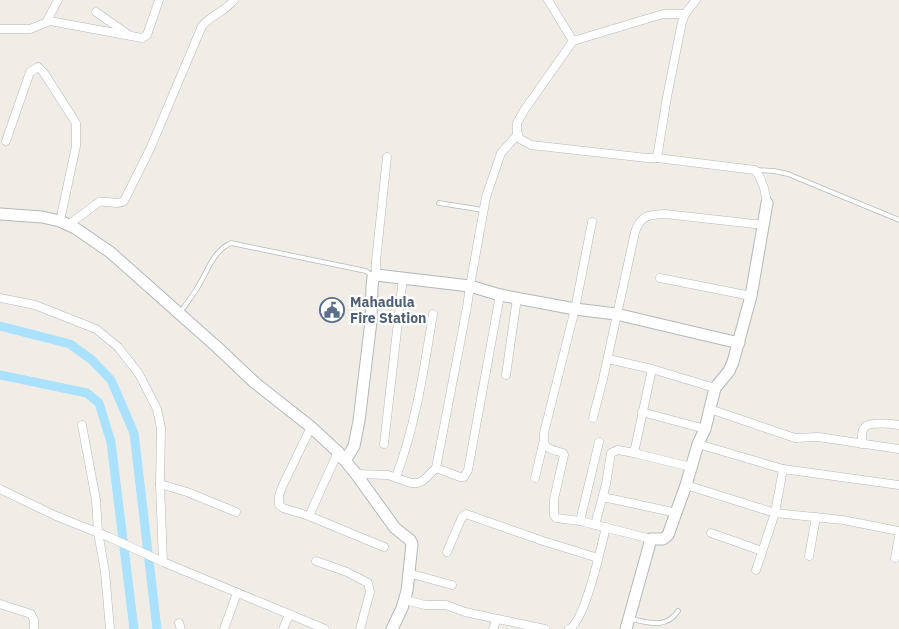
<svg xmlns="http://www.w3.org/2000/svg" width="899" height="629" viewBox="0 0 899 629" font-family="'IBM Plex Sans',sans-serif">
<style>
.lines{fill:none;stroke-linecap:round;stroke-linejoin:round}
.canal{stroke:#a9e1fe;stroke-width:9}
.lane-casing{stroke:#b4b8bb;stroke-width:5.5}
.street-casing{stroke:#b4b8bb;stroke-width:9}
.secondary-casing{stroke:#b3b7bb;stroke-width:13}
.lane{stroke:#fff;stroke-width:4}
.street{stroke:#fff;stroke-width:8}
.secondary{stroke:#fff;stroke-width:11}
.labels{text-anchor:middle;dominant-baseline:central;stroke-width:4.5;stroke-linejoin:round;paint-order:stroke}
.service-label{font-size:14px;font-weight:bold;fill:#4e5e75;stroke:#fff;text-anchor:start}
</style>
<rect width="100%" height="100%" fill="#f0ede7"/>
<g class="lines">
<!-- canal -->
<g class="canal">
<polyline points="0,326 70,344 92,360 111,380 134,433 157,629"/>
<polyline points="0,375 87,393 99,403 111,442 134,629"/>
</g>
<defs>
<g id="lane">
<polyline points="756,170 774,171 788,174 899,220"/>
<polyline points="439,203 483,210"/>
<path d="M181 311C187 303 194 294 199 285 208 270 214 250 231 243L366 271 372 276"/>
<path d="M631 619C650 623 666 629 678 611"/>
</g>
<g id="street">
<path d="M548 0 573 41 525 109 517 123V133L520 139 531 145 647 158H657L755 170C763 180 765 191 767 203"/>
<polyline points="96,12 129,35"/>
<polyline points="47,21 58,0"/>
<polyline points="0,29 30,29 50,21 142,38 147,35 159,0"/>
<polyline points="573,41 663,14 685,14"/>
<polyline points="6,141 30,72 38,67 44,73 76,123 76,146 60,221"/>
<polyline points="657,158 667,97 682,22 685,14 696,0"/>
<path d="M592 222 575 309 544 433C543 450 548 448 563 453L564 455 554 499V515L556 518 580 521 651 539"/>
<path d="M68 225 99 202C107 200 117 206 124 201L150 149 202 26C211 15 226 11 234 0"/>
<polyline points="376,275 376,261 387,157"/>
<polyline points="660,278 751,296"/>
<polyline points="0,298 35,305 96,329 118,347 139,374 157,409 161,428 160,484 163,562"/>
<polyline points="608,359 652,369 715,388"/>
<polyline points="652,369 634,453 691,467"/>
<polyline points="506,375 517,298"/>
<polyline points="710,409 795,438 818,437 899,449"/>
<polyline points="642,412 705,429"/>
<path d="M593 418 603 379 635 232C641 215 648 215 665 214L764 225"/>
<polyline points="82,425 96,500 98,532 105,572 110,629"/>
<polyline points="311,427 282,487 279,496 279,505 283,508 309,516 384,547"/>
<polyline points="384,444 403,278"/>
<polyline points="698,444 783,469 899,485"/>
<path d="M862 444C862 440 861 432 864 428 868 421 892 424 899 425"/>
<polyline points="436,468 460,477 464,477 468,470 500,295"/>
<polyline points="356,474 388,475 411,483 418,483 424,480 436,468 467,307 470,286 486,197 501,153 518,134"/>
<path d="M396 477C416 424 424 369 433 314"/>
<polyline points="535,478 543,444"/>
<polyline points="160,484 187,492 236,512"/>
<polyline points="686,485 775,513 843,520 899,531"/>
<polyline points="0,489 56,516 109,537 163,562 325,629"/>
<polyline points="603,497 677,513"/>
<polyline points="309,516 338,452"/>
<polyline points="580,521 599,442"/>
<polyline points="595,525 606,484 611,453 618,450 634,453"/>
<polyline points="711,533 762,551"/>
<polyline points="447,552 462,517 466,514 543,541 598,558"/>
<polyline points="809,556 816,517"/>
<polyline points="895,558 899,536"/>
<polyline points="316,561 347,572 368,583 370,592 360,629"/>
<polyline points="756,570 775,513 783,469"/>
<polyline points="408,573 452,585"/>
<polyline points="405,600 425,605 446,605 465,612 545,629"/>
<polyline points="0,604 31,614 34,620 34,629"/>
<polyline points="179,623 181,629"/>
<polyline points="224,629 237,593"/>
<polyline points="283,629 289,615"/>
<polyline points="493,629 497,619"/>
<path d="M569 629C585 622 601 547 606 527"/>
</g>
<g id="secondary">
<polyline points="0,214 42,217 60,221 75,228 110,252 217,347 254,382 311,427 338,452 356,474 395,528 410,540 412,544 407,591 402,608 392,629"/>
<polyline points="342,458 348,456 354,446 359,421 371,321 372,287 373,277 376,275 470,286 500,295 575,309 616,314 739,343"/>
<polyline points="626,629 651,539 663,539 668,535 686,485 698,444 705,429 715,388 729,371 733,362 751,296 767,203"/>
</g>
</defs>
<!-- lane casing -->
<use href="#lane" class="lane-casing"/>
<!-- street casing -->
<use href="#street" class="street-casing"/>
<!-- secondary casing -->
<use href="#secondary" class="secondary-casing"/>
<!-- lane -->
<use href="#lane" class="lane"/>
<!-- street -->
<use href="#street" class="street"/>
<!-- secondary -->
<use href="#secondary" class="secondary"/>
</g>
<!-- icons -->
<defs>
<symbol id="civic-ring" viewBox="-11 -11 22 22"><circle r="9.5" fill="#fff" stroke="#5c6f8a" stroke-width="1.5"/><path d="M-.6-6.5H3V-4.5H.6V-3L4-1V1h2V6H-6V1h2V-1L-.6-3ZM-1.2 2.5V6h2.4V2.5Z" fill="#5c6f8a"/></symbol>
</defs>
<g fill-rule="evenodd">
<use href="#civic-ring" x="318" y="296" width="28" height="28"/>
</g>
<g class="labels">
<!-- service labels -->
<g class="service-label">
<text x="350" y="302">Mahadula<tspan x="350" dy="16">Fire Station</tspan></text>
</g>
</g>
</svg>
